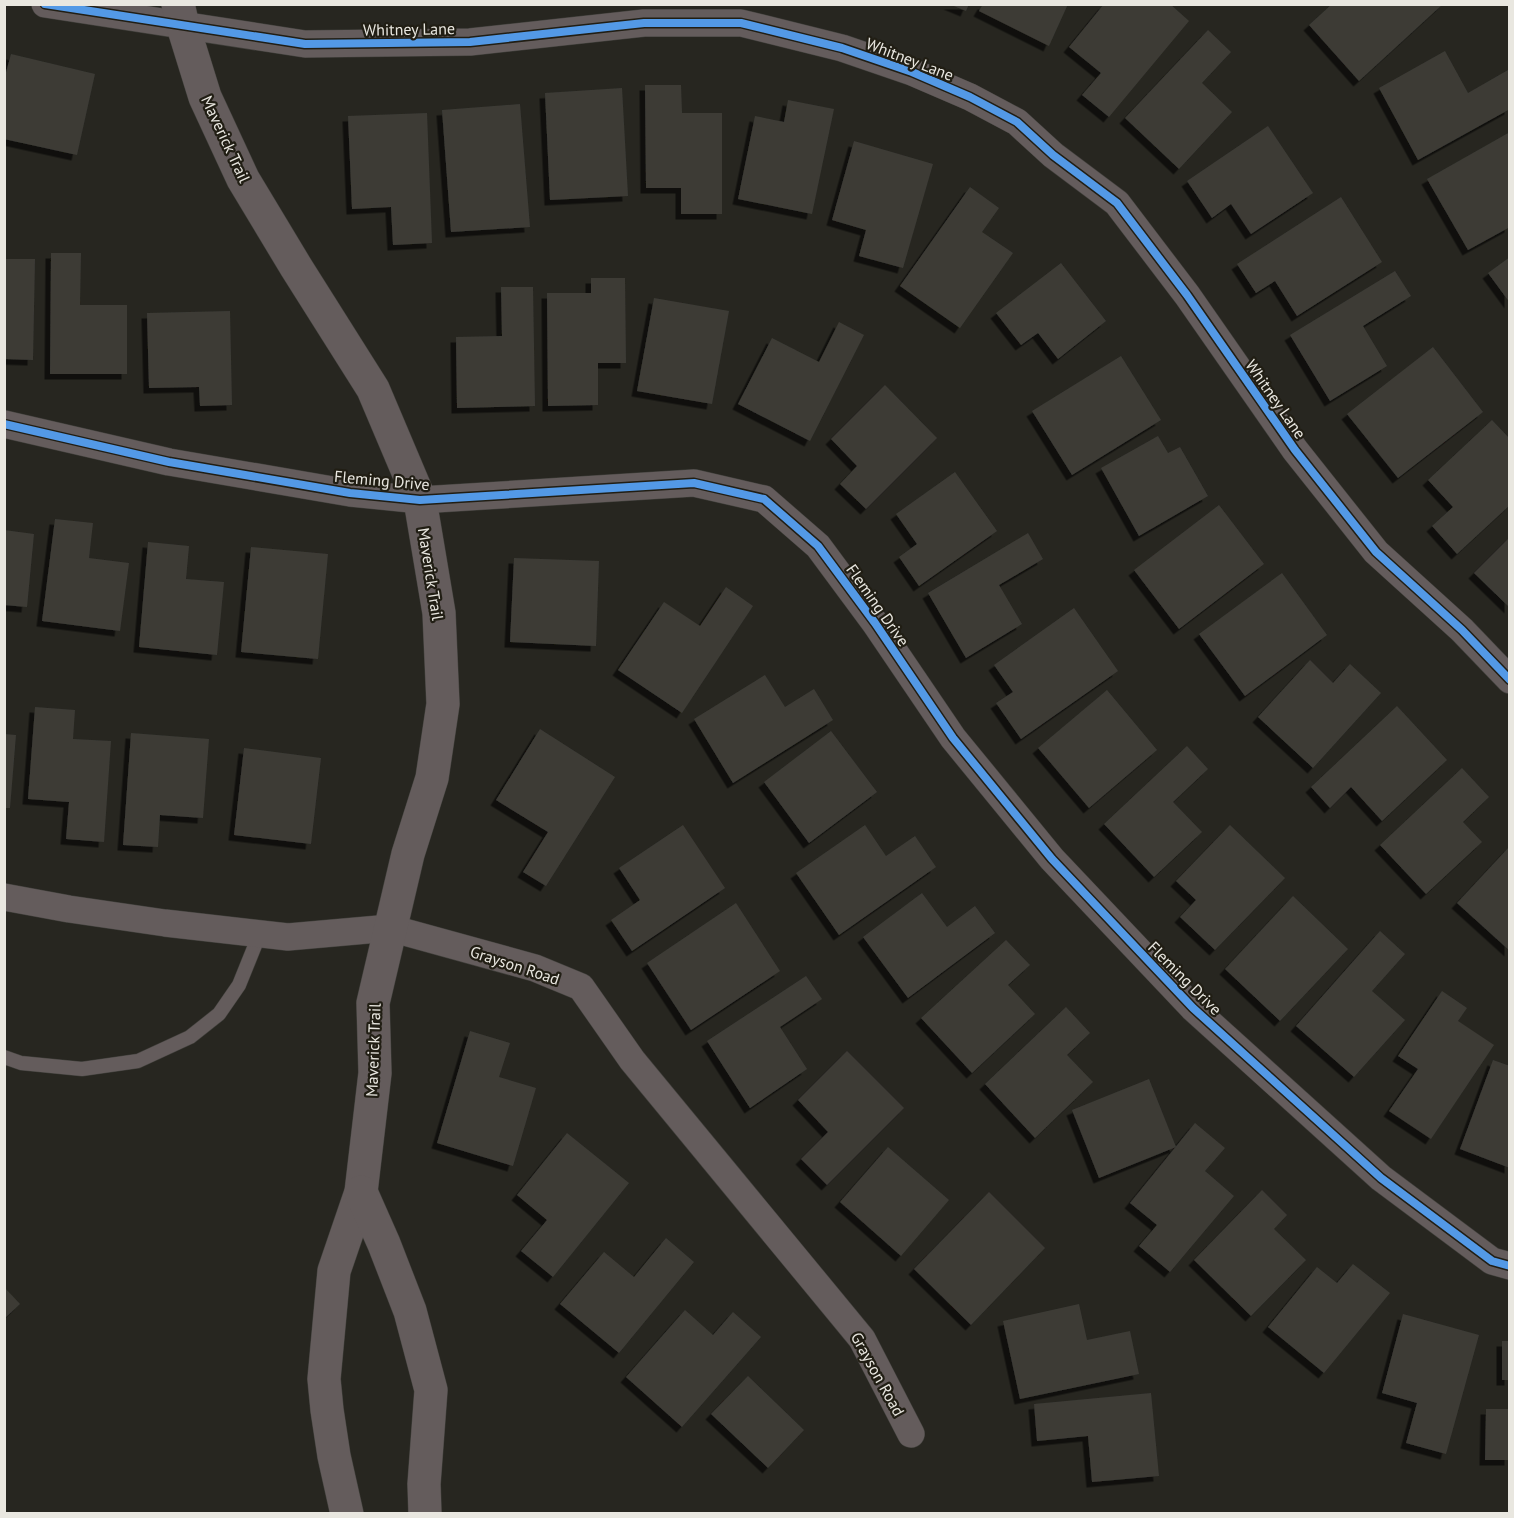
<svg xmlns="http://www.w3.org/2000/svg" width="1514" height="1518" viewBox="0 0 1514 1518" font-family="'PT Sans',sans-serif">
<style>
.building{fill:#3c3b36;filter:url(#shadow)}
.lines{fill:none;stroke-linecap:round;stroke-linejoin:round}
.service-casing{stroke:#41403c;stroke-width:15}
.minor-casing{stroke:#41403c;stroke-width:28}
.tertiary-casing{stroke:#41403c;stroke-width:34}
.service{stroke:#645c5c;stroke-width:14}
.minor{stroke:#645c5c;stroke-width:27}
.tertiary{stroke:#645c5c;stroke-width:33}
.cycleway-casing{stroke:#211e14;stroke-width:11}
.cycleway{stroke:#5399e6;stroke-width:8}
.labels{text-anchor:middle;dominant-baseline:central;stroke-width:4.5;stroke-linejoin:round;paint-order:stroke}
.street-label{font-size:16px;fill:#e9e7e0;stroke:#211e14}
</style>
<defs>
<filter id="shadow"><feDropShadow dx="-5.5" dy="5.5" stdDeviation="0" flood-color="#0009"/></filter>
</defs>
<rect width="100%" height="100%" fill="#272620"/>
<!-- building -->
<g class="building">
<polygon points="949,4 969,4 966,11"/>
<polygon points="983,4 1068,4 1049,46 979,11"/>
<polygon points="1104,4 1170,4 1189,21 1109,117 1082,95 1101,73 1069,47"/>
<polygon points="1332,4 1443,4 1359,81 1309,25"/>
<polygon points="1208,30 1231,52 1202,83 1232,112 1179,169 1125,118"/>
<polygon points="1445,51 1468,93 1508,70 1510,73 1510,109 1418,160 1379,88"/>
<polygon points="11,54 95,74 77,155 4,139 4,80"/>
<polygon points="645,85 681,85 682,113 722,113 722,214 681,214 681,188 646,188"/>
<polygon points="622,88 628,196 550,200 545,93"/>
<polygon points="788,100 834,109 812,214 738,199 755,116 784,122"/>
<polygon points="520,104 530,227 451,232 442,110"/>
<polygon points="427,113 432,243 393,245 391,207 352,209 348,116"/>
<polygon points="1268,126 1313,193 1251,234 1231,204 1212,218 1187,181"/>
<polygon points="1510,132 1510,227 1468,250 1427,179"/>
<polygon points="854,141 933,164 903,268 859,256 866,230 832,220"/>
<polygon points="970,187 999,208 982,232 1013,253 960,328 900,286"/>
<polygon points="1341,197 1382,262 1297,316 1275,281 1256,293 1237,264"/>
<polygon points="51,253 81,253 80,305 127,305 127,374 50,374"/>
<polygon points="1510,257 1510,303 1488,273"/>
<polygon points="4,259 35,259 33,360 4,359"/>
<polygon points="1061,263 1106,321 1058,359 1038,333 1021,345 996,313"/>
<polygon points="1395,271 1411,296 1363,326 1387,366 1330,401 1290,335"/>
<polygon points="591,278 625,278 626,363 598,363 598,405 548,406 547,293 591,293"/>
<polygon points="501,287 533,287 535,406 457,408 456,337 502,336"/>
<polygon points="654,298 729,311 712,404 637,391"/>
<polygon points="230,311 232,405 200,406 199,387 149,388 147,313"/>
<polygon points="839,322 864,335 810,441 738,404 772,338 819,362"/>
<polygon points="1433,347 1483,412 1398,478 1347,414"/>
<polygon points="1121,356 1161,420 1072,475 1032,411"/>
<polygon points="885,385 937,438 866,509 840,484 857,466 831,439"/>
<polygon points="1492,420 1510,439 1510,505 1457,554 1432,526 1453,507 1428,480"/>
<polygon points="1158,436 1168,453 1180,447 1208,496 1139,536 1101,468"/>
<polygon points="955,472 997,531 919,586 899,557 917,544 896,514"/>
<polygon points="1219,505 1264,564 1179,629 1134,570"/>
<polygon points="55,519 93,523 89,558 129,563 120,631 42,621"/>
<polygon points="4,530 34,534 27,607 4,605"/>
<polygon points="1028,533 1043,559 999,585 1022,624 966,658 928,593"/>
<polygon points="1510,537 1510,608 1474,573"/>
<polygon points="148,542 189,546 186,579 224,582 217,655 139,647"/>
<polygon points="251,547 328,554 318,659 241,652"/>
<polygon points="514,558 599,561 596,646 510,642"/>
<polygon points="1282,573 1327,635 1245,696 1199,634"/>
<polygon points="726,587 753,606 682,713 618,670 664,602 700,626"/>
<polygon points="1074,608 1118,671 1021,739 996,703 1013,692 994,665"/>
<polygon points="1310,660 1333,683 1350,664 1381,693 1313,768 1258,717"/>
<polygon points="765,675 785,707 814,689 833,720 733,783 694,719"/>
<polygon points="1107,690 1157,750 1089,808 1038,748"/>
<polygon points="1397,706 1447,760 1382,821 1351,787 1330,808 1311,787"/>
<polygon points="35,707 75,710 73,739 111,741 104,842 66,839 69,802 28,799"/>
<polygon points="540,729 615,777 546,886 523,872 548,832 496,800"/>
<polygon points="831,731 877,792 809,843 764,782"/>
<polygon points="131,733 209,739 203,818 160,815 158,847 123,845"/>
<polygon points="4,734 16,735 10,808 4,808"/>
<polygon points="1187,746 1208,769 1173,802 1202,832 1154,877 1104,824"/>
<polygon points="244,748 321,758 311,844 234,835"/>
<polygon points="1462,768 1489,797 1463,822 1482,842 1426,894 1380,845"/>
<polygon points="683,825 725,888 632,951 611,920 640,900 619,868"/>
<polygon points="865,825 886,856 915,836 936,867 839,935 796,873"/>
<polygon points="1230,825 1285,878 1215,950 1180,917 1196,900 1176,881"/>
<polygon points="1510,846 1510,951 1457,903"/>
<polygon points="922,893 947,927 975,906 995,933 908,998 863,937"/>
<polygon points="1293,896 1348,949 1280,1021 1225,969"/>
<polygon points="736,903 780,971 691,1030 647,963"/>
<polygon points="1380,931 1405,954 1372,991 1405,1020 1354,1077 1296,1026"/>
<polygon points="1006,940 1030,965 1008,985 1035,1014 972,1073 921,1018"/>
<polygon points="806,976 822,999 780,1027 807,1069 750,1108 707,1041"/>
<polygon points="1442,991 1467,1008 1458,1021 1494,1045 1431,1139 1389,1111 1418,1069 1398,1056"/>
<polygon points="1066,1007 1090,1033 1067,1055 1093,1082 1035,1138 985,1084"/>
<polygon points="470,1031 510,1043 499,1077 536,1088 513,1166 437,1143"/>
<polygon points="847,1051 904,1108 827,1185 801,1159 828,1132 798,1100"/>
<polygon points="1493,1060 1510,1066 1510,1168 1460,1149"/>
<polygon points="1149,1079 1176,1147 1099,1178 1072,1110"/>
<polygon points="1195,1123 1225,1148 1205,1171 1234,1196 1170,1272 1139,1246 1157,1225 1130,1203"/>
<polygon points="567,1133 629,1183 553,1277 521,1251 547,1220 517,1195"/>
<polygon points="888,1147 949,1200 901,1256 840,1202"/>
<polygon points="1262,1190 1287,1215 1274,1229 1306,1260 1251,1316 1194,1260"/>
<polygon points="989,1192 1045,1248 971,1325 914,1269"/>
<polygon points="666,1238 694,1262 619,1353 560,1304 604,1252 634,1277"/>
<polygon points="1353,1264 1390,1293 1324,1373 1268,1327 1317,1267 1337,1283"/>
<polygon points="4,1287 20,1304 4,1319"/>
<polygon points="1079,1304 1087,1340 1130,1331 1139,1374 1020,1399 1003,1321"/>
<polygon points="685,1310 713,1335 733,1312 761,1337 682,1427 626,1377"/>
<polygon points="1403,1314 1479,1335 1446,1454 1406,1443 1417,1403 1382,1393"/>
<rect x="1502" y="1341" width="8" height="39"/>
<polygon points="748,1376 804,1430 768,1468 711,1414"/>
<polygon points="1151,1393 1159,1476 1092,1482 1088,1436 1037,1441 1034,1404"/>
<polygon points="1486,1409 1510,1409 1510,1460 1485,1460"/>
</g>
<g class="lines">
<defs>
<polyline id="service" points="4,1057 21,1063 82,1069 138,1061 190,1037 219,1014 239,985 260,933"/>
<g id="minor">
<polyline points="45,4 305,44 470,42 644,23 741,23 842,48 912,72 970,97 1017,122 1053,155 1117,203 1187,295 1295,450 1376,552 1462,630 1510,680"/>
<polyline points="4,424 169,462 350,493 420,500 694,483 764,499 818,546 875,623 953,738 1052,859 1193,1008 1381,1178 1492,1261 1510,1266"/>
<polyline points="4,897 69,909 165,923 288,937 390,928 535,968 581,987 632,1060 862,1339 911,1434"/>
</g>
<g id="tertiary">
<polyline points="178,4 183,26 205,97 243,179 296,267 373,389 420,500 439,613 443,704 432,778 408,854 373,1003 375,1073 361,1192 334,1271 324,1379 327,1410 334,1456 347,1514"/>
<polyline points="361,1192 384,1244 410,1311 431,1390 424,1484 425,1514"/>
</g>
</defs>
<!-- service casing -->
<use href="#service" class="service-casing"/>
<!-- minor casing -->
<use href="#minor" class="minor-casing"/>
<!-- tertiary casing -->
<use href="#tertiary" class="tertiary-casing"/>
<!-- service -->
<use href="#service" class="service"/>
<!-- minor -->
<use href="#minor" class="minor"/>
<!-- tertiary -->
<use href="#tertiary" class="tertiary"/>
<defs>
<g id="cycleway">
<polyline points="45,4 305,44 470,42 644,23 741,23 842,48 912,72 970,97 1017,122 1053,155 1117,203 1187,295 1295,450 1376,552 1462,630 1510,680"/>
<polyline points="4,424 169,462 350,493 420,500 694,483 764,499 818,546 875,623 953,738 1052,859 1193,1008 1381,1178 1492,1261 1510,1266"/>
</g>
</defs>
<!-- cycleway casing -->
<use href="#cycleway" class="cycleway-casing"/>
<!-- cycleway -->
<use href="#cycleway" class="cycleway"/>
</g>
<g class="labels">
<!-- street labels -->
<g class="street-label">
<text transform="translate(409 29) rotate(-1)">Whitney Lane</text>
<text transform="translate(910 59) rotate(21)">Whitney Lane</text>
<text transform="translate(226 139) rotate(65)">Maverick Trail</text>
<text transform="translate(1276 399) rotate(55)">Whitney Lane</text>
<text transform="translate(382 480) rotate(5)">Fleming Drive</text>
<text transform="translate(431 574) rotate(81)">Maverick Trail</text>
<text transform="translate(878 605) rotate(55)">Fleming Drive</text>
<text transform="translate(515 965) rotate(18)">Grayson Road</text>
<text transform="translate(1185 978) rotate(45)">Fleming Drive</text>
<text transform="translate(373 1050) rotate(-88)">Maverick Trail</text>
<text transform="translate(878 1374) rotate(61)">Grayson Road</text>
</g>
</g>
<!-- border -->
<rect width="1514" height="1518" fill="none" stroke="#e9e7e0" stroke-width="12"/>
</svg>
